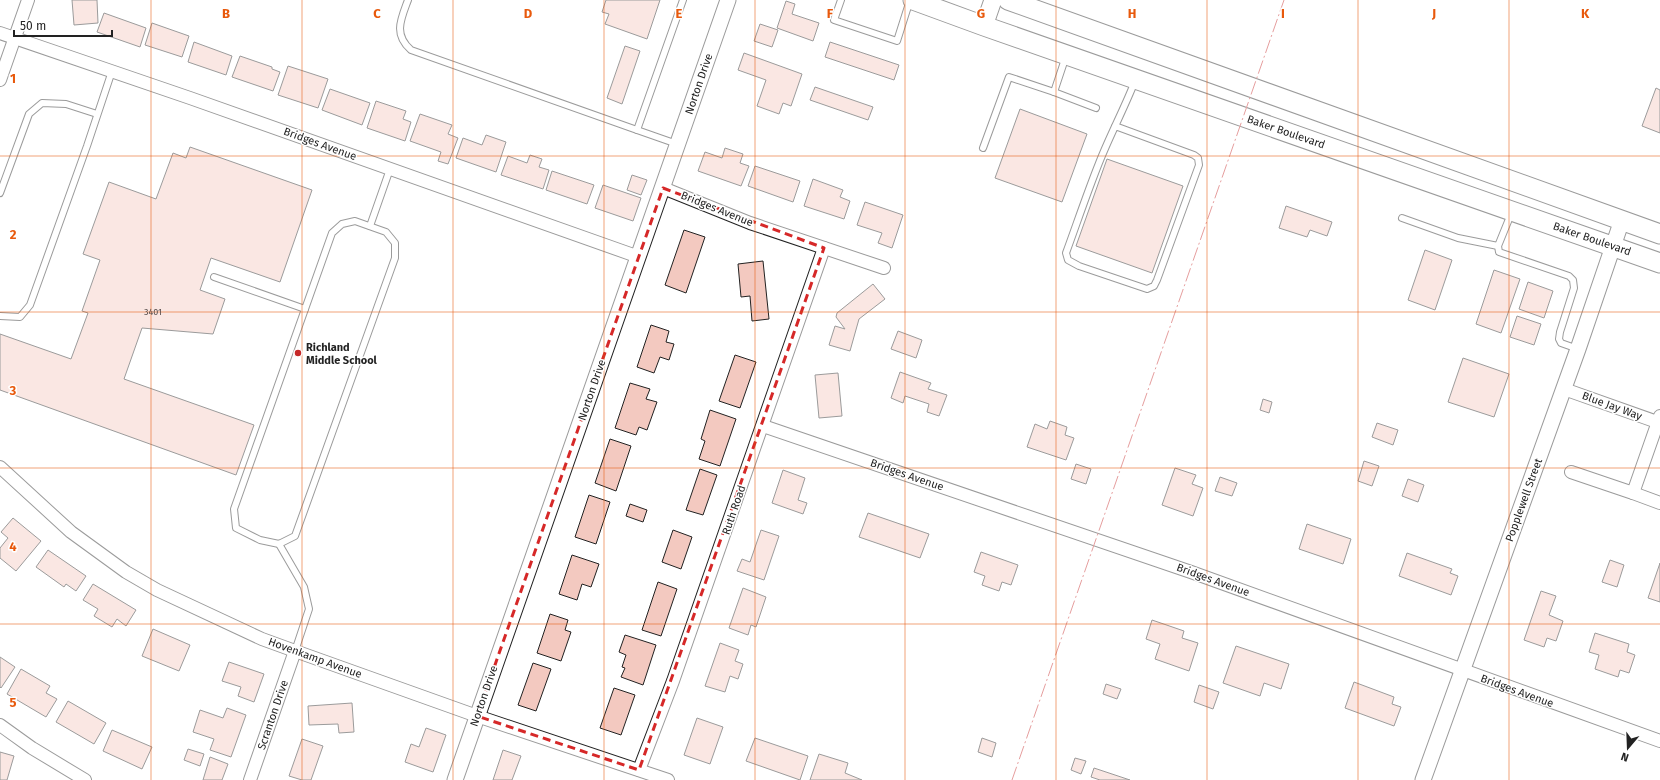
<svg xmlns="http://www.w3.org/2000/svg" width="1660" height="780" viewBox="0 0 1660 780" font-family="'Fira Sans',sans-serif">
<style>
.building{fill:#f3c9c0;stroke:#222}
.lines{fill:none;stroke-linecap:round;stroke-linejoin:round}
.service-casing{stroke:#222;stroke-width:8}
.minor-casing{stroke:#222;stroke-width:14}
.tertiary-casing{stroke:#222;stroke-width:17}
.secondary-casing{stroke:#222;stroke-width:19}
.primary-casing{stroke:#222;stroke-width:21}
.service{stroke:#fff;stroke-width:6}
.minor{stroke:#fff;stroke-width:12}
.tertiary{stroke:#fff;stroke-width:15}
.secondary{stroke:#fff;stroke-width:17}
.primary{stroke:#fff;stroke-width:19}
.power{stroke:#c62828;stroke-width:1;stroke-dasharray:14 3 2 3;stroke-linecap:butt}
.marked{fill:none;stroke:#d62828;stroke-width:3;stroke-dasharray:8 5;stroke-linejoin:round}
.grid{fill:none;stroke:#e8590c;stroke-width:1;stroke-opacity:0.55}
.poi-dot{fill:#c62828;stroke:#fff;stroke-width:1.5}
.labels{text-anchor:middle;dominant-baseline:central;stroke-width:3;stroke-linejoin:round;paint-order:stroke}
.number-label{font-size:9px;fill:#564c4a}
.street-label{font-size:11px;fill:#222;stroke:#fff}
.poi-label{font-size:11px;font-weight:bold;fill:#222;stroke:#fff;text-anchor:start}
.grid-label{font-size:13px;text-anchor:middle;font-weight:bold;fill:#e8590c;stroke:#fff;stroke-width:3;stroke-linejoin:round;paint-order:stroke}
</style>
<rect width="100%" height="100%" fill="#fff"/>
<!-- building -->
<g class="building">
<polygon points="72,0 97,0 98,23 74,25"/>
<polygon points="606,0 660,0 647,39 605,24 609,14 602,12"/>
<polygon points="786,1 795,4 792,14 819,23 813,41 777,28"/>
<polygon points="104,13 146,28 140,47 97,32"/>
<polygon points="152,23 189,36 182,57 145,45"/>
<polygon points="760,24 778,30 772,47 754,41"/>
<polygon points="194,42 232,56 226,75 188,62"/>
<polygon points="830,42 899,65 894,80 825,57"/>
<polygon points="625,46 640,51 622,104 607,98"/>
<polygon points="744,53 802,74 791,106 783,103 779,114 757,106 766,80 738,70"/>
<polygon points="240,56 272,67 272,69 280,72 273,91 232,77"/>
<polygon points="288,66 328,79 318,108 278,95"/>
<polygon points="815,87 873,107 868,120 810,100"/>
<polygon points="1656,88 1660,90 1660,133 1642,126"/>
<polygon points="330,89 370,103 362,125 322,110"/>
<polygon points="376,101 406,111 403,119 411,122 405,141 367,128"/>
<polygon points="1020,109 1087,134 1062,202 995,178"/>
<polygon points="420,114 452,125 448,134 458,138 448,164 438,161 441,152 410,141"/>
<polygon points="486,135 506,142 496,172 456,158 463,138 482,145"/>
<polygon points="190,147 312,190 280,282 211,258 200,290 225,299 213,334 142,328 124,379 254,425 236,475 0,390 0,334 71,359 88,313 82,311 100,260 83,254 109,182 156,199 173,153 186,158"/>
<polygon points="725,148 743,154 740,163 749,166 741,186 698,171 705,152 722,158"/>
<polygon points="530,155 542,159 539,167 549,170 543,189 501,175 508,156 527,163"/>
<polygon points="1107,159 1183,186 1152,273 1076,246"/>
<polygon points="755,166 800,181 793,202 748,186"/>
<polygon points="552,171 594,185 587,204 546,190"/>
<polygon points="632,175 647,180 641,195 627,190"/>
<polygon points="813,179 843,190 840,197 850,201 844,219 804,206"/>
<polygon points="603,185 641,198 633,221 595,208"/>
<polygon points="865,202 903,215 892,248 878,243 882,233 857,225"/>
<polygon points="1286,206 1332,222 1327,236 1310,230 1307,237 1279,228"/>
<polygon points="684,230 705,237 686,293 665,285"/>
<polygon points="1425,250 1452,260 1435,310 1408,300"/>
<polygon points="763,261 769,319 752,321 750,296 741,297 738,264"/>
<polygon points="1494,270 1520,279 1501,333 1476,324"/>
<polygon points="1528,282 1553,291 1544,318 1519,309"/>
<polygon points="873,284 885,299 859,319 850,351 829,345 835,326 845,329 836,317 837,313"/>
<polygon points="1517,316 1541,324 1534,345 1510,337"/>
<polygon points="651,325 669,331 666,342 674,344 669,360 660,357 654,373 637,367"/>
<polygon points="898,331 922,340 916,358 891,349"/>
<polygon points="735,355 756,362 740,408 719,401"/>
<polygon points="1463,358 1509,374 1494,417 1448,402"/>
<polygon points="900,372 931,383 928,389 947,395 939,416 927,412 929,404 905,396 903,403 891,398"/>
<polygon points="838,373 842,416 819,418 815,375"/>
<polygon points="630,383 650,389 646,399 657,402 647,430 639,427 636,435 615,428"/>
<polygon points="1263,399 1272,402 1269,413 1260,410"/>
<polygon points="710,410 736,419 720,466 699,459 705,441 701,439"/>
<polygon points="1050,421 1067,427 1065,435 1074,438 1066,460 1027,447 1035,424 1047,429"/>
<polygon points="1377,423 1398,430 1393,445 1372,437"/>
<polygon points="610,439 631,446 616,491 595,483"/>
<polygon points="1364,461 1379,466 1372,486 1358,481"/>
<polygon points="1076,464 1091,469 1086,484 1071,479"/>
<polygon points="1175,468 1196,475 1192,484 1203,488 1193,516 1162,505"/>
<polygon points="700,469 717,475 703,515 686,510"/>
<polygon points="783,470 805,478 798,500 807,503 803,514 772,503"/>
<polygon points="1220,477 1237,483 1232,496 1215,491"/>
<polygon points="1408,479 1424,485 1418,502 1402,496"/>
<polygon points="589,495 610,502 596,544 575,537"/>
<polygon points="630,504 647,510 643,522 626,516"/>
<polygon points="868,513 929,534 920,558 859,537"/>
<polygon points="13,518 41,541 16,571 0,558 0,548 8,538 1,532"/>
<polygon points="1307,524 1351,539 1343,564 1299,549"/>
<polygon points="673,530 692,537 681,569 662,562"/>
<polygon points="761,530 779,536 764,580 737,571 742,559 750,562"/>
<polygon points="48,550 86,576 76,591 66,584 64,587 36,567"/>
<polygon points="981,552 1018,565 1011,585 1002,582 999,591 982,585 985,576 974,572"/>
<polygon points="1407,553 1452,569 1450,573 1458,576 1451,595 1399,576"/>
<polygon points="572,555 599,564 591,587 582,584 577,600 559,594"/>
<polygon points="1610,560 1624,565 1617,587 1602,582"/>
<polygon points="1660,563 1660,602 1648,598"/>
<polygon points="658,582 677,589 661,636 642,630"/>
<polygon points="93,584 136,610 126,626 117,619 112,627 94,616 98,609 83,600"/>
<polygon points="743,588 766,597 756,627 751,625 748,635 729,628"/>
<polygon points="1541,591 1556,596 1549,615 1563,621 1556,641 1547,638 1544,647 1524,640"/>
<polygon points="550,614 568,620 565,630 571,632 561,661 537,653"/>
<polygon points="1152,620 1184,631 1182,638 1198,643 1189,671 1155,659 1160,644 1146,639"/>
<polygon points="153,629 190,645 179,671 142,656"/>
<polygon points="1595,633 1629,644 1627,652 1635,655 1629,673 1620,670 1618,677 1595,669 1599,655 1589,652"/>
<polygon points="625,635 656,645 643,685 621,677 625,668 622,667 626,655 619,652"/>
<polygon points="720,643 739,650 735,661 743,664 738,679 730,676 725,692 705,686"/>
<polygon points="1236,646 1289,664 1281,689 1264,683 1260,696 1223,683"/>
<polygon points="0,657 15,667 1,688 0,687"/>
<polygon points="229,662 264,674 254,702 238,696 241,687 222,681"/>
<polygon points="533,663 551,669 536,711 518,705"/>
<polygon points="21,669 50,686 46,693 57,699 46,717 7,694"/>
<polygon points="1354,682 1394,697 1392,704 1401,707 1394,726 1345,708"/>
<polygon points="1106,684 1121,689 1117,699 1103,694"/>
<polygon points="1199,685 1219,692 1213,709 1194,702"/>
<polygon points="614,688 635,695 621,735 600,728"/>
<polygon points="68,701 106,723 94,744 56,722"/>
<polygon points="352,703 354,732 339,733 338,724 309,725 308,706"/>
<polygon points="227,708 246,715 231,757 210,750 214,739 193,732 200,710 223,718"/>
<polygon points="697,718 723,727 710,764 684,755"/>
<polygon points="426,728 446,735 433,772 405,762 411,744 419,747"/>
<polygon points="112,730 152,747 142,769 103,751"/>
<polygon points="755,738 808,756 800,780 746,761"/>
<polygon points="982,738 996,743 992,757 978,752"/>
<polygon points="302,739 323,746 311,780 302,780 289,776"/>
<polygon points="188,749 204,754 200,766 184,760"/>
<polygon points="503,750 521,756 512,780 493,780"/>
<polygon points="0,752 14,756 7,780 0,780"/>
<polygon points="819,754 848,763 845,773 862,780 810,780"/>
<polygon points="210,757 228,764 222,780 203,780"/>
<polygon points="1075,758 1086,761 1081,774 1071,770"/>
<polygon points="1094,768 1130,780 1100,780 1091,777"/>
</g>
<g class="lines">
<defs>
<g id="service">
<path d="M408 0C401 19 393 34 411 50L637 130"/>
<polyline points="841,0 834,20 897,41 910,0"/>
<polyline points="1054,92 1096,108"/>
<path d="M1115 126 1194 155 1198 158 1199 165 1157 280 1154 286 1147 289 1079 266 1068 260 1066 253C1077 223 1087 193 1099 163 1110 135 1124 109 1135 81"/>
<polyline points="677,144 637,130 683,0"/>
<polyline points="983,148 1009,77 1054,92 1066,56"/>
<polyline points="0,193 29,114 42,103 66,104 97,114"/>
<polyline points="1511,214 1498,246 1499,252 1569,276 1573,280 1574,288 1560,332 1559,339 1561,343 1578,349"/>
<polyline points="1402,218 1458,238 1498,246"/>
<polygon points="355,221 386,232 395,243 395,258 295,536 279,544 260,540 236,528 234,509 332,233 342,224"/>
<polyline points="370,226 390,169"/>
<polyline points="214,277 305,309"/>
<polyline points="0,316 20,317 30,305 87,146 112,71"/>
<polyline points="279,544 304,587 309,609 295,651"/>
</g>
<g id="minor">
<polyline points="0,33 190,98 639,257"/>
<polyline points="0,80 28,0"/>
<polyline points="663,188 750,223 884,268"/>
<polyline points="1564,389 1660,423"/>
<polyline points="763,426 1191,572 1660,741"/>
<polyline points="0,467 71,532 126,572 157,590 262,639 295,651 477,716 668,780"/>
<polyline points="1571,472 1633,493 1660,416"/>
<polyline points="1633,493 1660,503"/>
<polyline points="0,725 32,748 85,780"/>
<polyline points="639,770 673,681 824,248"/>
<polyline points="250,780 295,651"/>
</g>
<g id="tertiary">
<polyline points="455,780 728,0"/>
<polyline points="1423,780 1578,349 1622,220"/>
</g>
<polyline id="secondary" points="984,26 993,0"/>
<g id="primary">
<polyline points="913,0 984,26 1660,263"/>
<polyline points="1008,0 1660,234"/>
</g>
</defs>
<!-- service casing -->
<use href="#service" class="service-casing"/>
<!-- minor casing -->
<use href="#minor" class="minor-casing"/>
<!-- tertiary casing -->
<use href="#tertiary" class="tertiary-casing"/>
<!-- secondary casing -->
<use href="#secondary" class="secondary-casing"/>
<!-- primary casing -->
<use href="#primary" class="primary-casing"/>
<!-- service -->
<use href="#service" class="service"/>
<!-- minor -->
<use href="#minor" class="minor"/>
<!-- tertiary -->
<use href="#tertiary" class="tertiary"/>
<!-- secondary -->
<use href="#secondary" class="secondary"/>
<!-- primary -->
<use href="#primary" class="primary"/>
<!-- power -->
<polyline class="power" points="1012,780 1284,0"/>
</g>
<!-- marked area -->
<path d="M0 0H1660V780H0ZM663 188 824 248 639 770 477 716Z" fill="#fff" fill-opacity=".55" fill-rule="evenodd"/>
<path class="marked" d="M663 188 824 248 639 770 477 716Z"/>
<!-- grid -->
<path class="grid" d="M151 0V780M302 0V780M453 0V780M604 0V780M755 0V780M905 0V780M1056 0V780M1207 0V780M1358 0V780M1509 0V780M0 156H1660M0 312H1660M0 468H1660M0 624H1660"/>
<!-- markers -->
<circle class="poi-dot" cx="298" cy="353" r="4"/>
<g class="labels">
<!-- number labels -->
<g class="number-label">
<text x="153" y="312">3401</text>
</g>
<!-- street labels -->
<g class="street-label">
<text transform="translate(699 84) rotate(-71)">Norton Drive</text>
<text transform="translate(1286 132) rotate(19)">Baker Boulevard</text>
<text transform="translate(320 144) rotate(20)">Bridges Avenue</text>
<text transform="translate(717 209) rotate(22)">Bridges Avenue</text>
<text transform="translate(1592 239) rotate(19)">Baker Boulevard</text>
<text transform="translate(592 390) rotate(-71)">Norton Drive</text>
<text transform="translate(1612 406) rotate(20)">Blue Jay Way</text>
<text transform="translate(907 475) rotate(19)">Bridges Avenue</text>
<text transform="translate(1524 500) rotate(-70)">Popplewell Street</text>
<text transform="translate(734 510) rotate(-71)">Ruth Road</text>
<text transform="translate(1213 580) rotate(20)">Bridges Avenue</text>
<text transform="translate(315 658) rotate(20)">Hovenkamp Avenue</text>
<text transform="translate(1517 691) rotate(20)">Bridges Avenue</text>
<text transform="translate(484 696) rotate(-71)">Norton Drive</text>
<text transform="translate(273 715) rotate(-71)">Scranton Drive</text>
</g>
<!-- poi labels -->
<g class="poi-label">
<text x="306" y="347">Richland<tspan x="306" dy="13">Middle School</tspan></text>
</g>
</g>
<g class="grid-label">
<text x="226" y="18">B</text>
<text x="377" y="18">C</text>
<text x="528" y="18">D</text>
<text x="679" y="18">E</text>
<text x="830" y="18">F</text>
<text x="981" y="18">G</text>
<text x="1132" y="18">H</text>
<text x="1283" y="18">I</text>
<text x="1434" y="18">J</text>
<text x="1585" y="18">K</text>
<text x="13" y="83">1</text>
<text x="13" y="239">2</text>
<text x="13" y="395">3</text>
<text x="13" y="551">4</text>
<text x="13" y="707">5</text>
</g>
<!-- north arrow -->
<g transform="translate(1628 748) rotate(199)" stroke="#ffffff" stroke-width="3" paint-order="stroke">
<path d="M0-3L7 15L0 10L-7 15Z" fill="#222222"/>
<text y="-6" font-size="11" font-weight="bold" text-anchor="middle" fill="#222222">N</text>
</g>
<!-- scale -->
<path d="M14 30v6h98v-6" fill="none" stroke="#222222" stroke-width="2"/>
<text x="20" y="30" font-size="12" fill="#222222" stroke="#ffffff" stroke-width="3" paint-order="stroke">50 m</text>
</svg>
